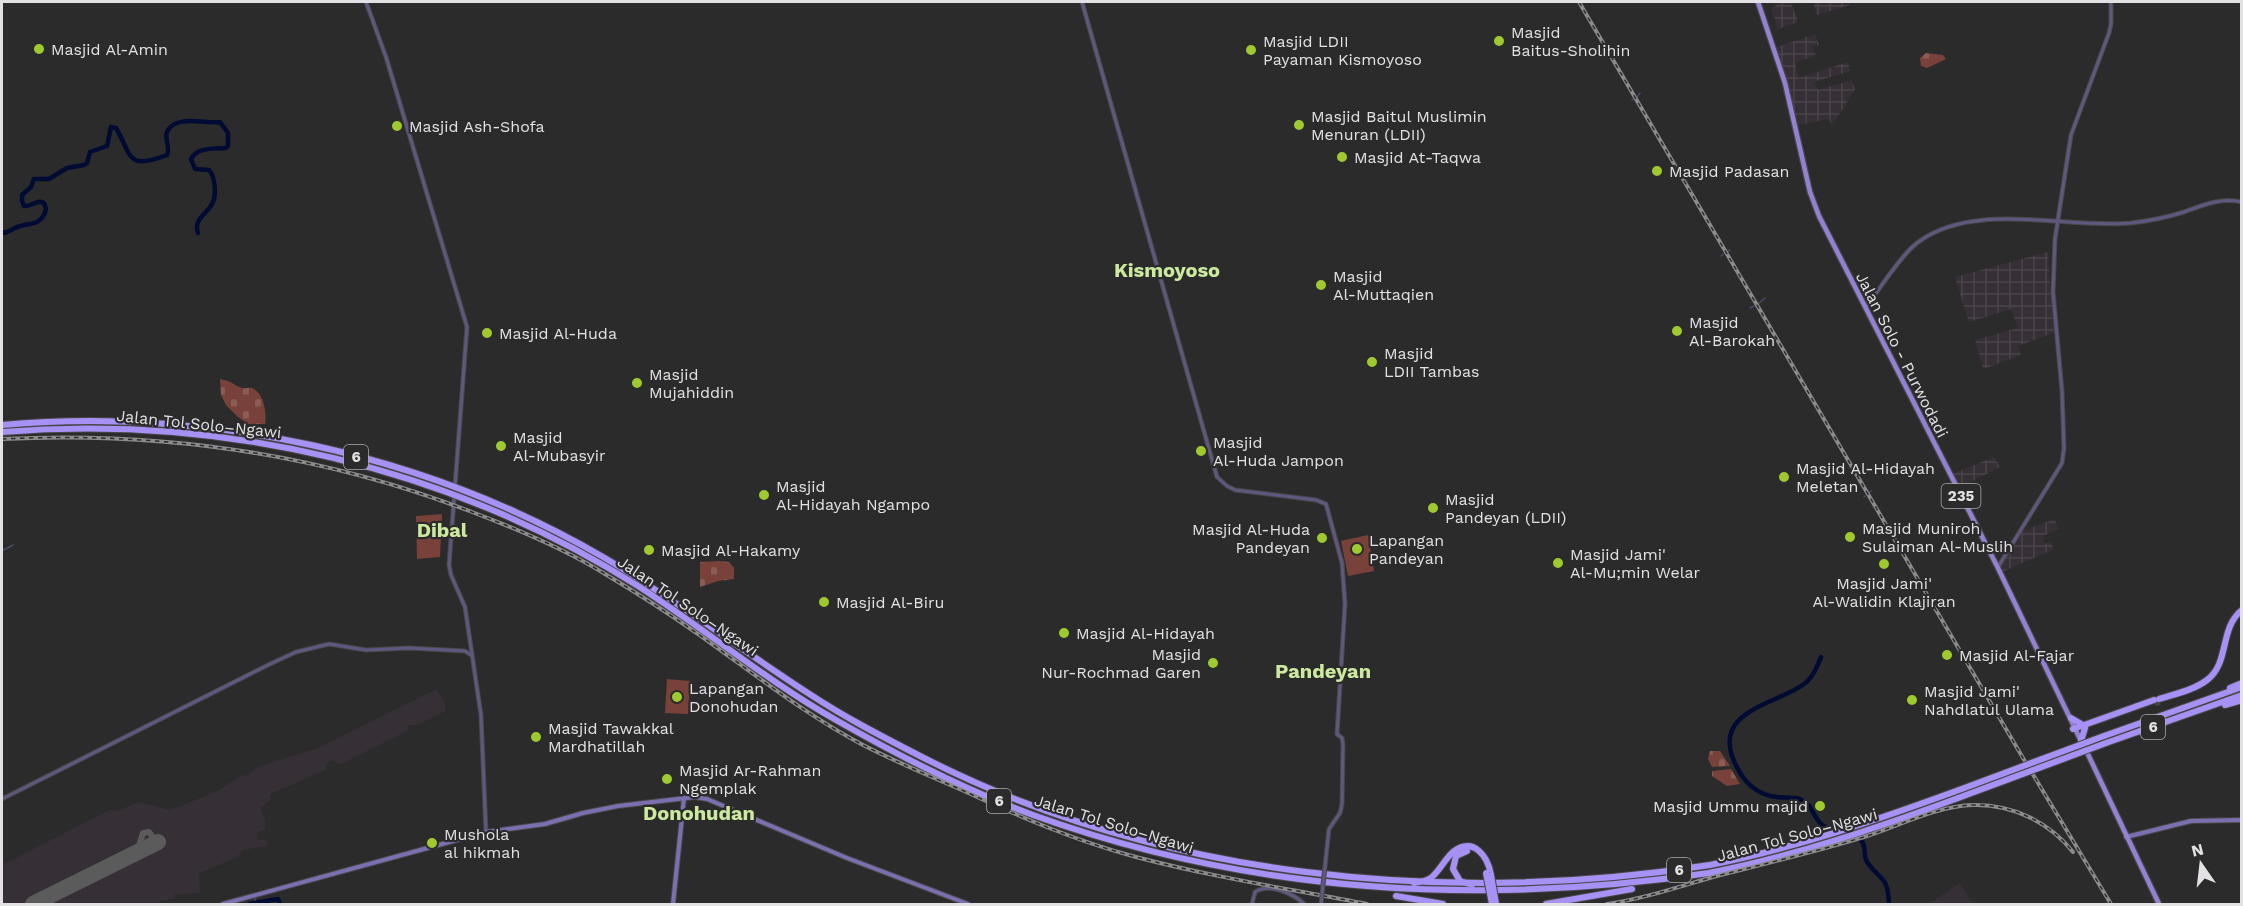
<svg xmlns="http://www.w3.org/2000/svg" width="2243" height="906" viewBox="0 0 2243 906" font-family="'Work Sans',sans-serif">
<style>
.built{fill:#363036}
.industrial{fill:url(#industrial-grid)}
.cemetery{fill:url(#cemetery-stones)}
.pitch{fill:#784139}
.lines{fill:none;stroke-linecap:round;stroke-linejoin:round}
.stream{stroke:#444b68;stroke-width:1.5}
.river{stroke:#000b33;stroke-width:4.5}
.taxiway{stroke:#5c5b5c;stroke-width:6}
.runway{stroke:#5c5b5c;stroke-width:16}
.motorway-tunnel{stroke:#474647;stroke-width:6;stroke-dasharray:6 3;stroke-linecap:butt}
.tertiary-casing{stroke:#494849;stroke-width:5}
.secondary-casing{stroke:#494849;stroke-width:6}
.primary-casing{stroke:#494849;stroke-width:7}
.motorway-casing{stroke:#494849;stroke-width:8}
.tertiary{stroke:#5f577f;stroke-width:3}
.secondary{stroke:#7c6faf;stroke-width:4}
.primary{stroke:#9381d3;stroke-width:4.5}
.motorway{stroke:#a791f4;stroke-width:6}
.rail-casing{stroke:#8c8b8c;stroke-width:4}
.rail{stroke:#2c2b2c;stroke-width:1.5;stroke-dasharray:4.5;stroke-linecap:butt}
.tertiary-bridge-casing{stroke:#494849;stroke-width:5;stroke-linecap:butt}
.motorway-bridge-casing{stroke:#494849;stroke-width:8;stroke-linecap:butt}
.tertiary-bridge{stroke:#5f577f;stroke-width:3}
.motorway-bridge{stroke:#a791f4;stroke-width:6}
.poi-dot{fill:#9eca2f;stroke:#2c2b2c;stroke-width:2}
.labels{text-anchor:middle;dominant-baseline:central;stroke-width:4.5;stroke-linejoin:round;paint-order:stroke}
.shield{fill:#2c2b2c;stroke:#acaaac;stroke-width:1.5}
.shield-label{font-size:15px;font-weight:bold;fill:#e3e1e3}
.poi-label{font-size:16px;fill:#e3e1e3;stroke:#2c2b2c;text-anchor:start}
.street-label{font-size:16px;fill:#e3e1e3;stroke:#2c2b2c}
.quarter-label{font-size:20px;font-weight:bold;fill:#cde89f;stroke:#2c2b2c}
</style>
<defs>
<pattern id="industrial-grid" width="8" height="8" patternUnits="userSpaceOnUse" patternTransform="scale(1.5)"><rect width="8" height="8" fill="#363036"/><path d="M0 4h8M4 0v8" fill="none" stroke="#494449"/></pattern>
<pattern id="cemetery-stones" width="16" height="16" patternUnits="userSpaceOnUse" patternTransform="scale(1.5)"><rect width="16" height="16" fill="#784139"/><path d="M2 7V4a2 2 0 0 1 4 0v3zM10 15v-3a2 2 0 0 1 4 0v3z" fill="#8b5c56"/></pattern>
</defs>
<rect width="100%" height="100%" fill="#2c2b2c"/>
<!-- built -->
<g class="built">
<polygon points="437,689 445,703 445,711 417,725 409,725 407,731 343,763 339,764 331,760 325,766 326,770 270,794 270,800 260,808 265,819 265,830 257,832 258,840 267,840 267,846 242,850 238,857 199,873 200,893 175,894 174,899 160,901 160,904 2,904 2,865 92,819 110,810 118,811 138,802 171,810 218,791 242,775 244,777 260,766 316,749"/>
<polygon points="1960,883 1973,904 1929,904"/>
</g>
<!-- industrial -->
<g class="industrial">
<polygon points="1775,2 1791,2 1798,22 1778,29 1771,8 1776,6"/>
<polygon points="1813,2 1849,2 1850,5 1817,15"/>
<polygon points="1815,34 1819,45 1813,47 1816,56 1795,62 1799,78 1848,62 1850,71 1814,82 1818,90 1852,80 1855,89 1832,126 1829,119 1798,125 1777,47"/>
<polygon points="2048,252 2050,288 2056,332 2018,346 2021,355 1983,369 1975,340 2018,328 2011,309 1969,322 1955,277"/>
<polygon points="1994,457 2000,467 1971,482 1976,490 1964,497 1952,474"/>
<polygon points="2055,519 2058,529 2043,536 2044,544 2051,542 2054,549 2002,572 1999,566 2020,532"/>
</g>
<!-- cemetery -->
<g class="cemetery">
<polygon points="1926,53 1943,55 1946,59 1927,68 1921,66 1920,58"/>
<path d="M220 379C233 381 234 386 242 388 246 389 249 387 252 388 264 393 267 413 265 424H248L238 417 226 405 221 395Z"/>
<polygon points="719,561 729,562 734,568 734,579 718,581 700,587 700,562"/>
<polygon points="1710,751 1720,751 1730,766 1712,767 1708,759"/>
<polygon points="1731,769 1740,784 1727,786 1712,776 1712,771"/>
</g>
<!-- pitch -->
<g class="pitch">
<polygon points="442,514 440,557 417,559 416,516"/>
<polygon points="1368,535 1374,571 1348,576 1341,541"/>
<polygon points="667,679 690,681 688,714 665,713"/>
</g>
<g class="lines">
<!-- stream -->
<g class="stream">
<polyline points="1637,97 1640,93"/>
<polyline points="1632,100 1633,99"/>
<polyline points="1728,251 1730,250"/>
<polyline points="1721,256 1723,254"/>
<polyline points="1758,304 1765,298"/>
<polyline points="1750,308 1754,306"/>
<polyline points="1868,493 1871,491"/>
<polyline points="1864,497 1865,496"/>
<polyline points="2,551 13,545"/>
<polyline points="1921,582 1926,580"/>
<polyline points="1914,586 1916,585"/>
<polyline points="254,903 256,897 277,891"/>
</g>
<!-- river -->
<g class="river">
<path d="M2 233C8 233 9 231 15 228 28 222 42 227 46 209L44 203C37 199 31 207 24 206L22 201V195L31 187 34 179H49L67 168 84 165 87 163 90 152 107 146 111 127 116 128C132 155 126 171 167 155 171 147 164 140 167 132 175 114 205 124 220 122L228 133V146L226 148C214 149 197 147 191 159L195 169 209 170C215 176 217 195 212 204 207 214 193 219 198 233"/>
<path d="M1821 657C1817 666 1813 678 1804 684 1778 704 1712 710 1734 761 1742 780 1756 795 1777 797 1784 798 1793 797 1800 799 1811 803 1813 815 1820 823 1829 833 1847 830 1858 838 1868 844 1862 853 1867 862 1880 881 1888 875 1889 904"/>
<polyline points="249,904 278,899 280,904"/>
</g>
<!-- taxiway -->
<path class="taxiway" d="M132 855 138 849 143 833 149 832C154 837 155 844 149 849L141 851"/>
<!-- runway -->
<polyline class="runway" points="33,904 158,842"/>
<!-- motorway-tunnel -->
<polyline class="motorway-tunnel" points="2155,703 2160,702"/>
<defs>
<g id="tertiary">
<polyline points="366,2 386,57 467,327 455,486"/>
<polyline points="1082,2 1217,477 1227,486 1235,490 1316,500 1326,504 1342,563 1345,604 1337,734 1342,738 1343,744 1342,804 1340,813"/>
<path d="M1866 307C1879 290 1901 255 1917 243 1973 200 2065 229 2131 223 2148 221 2168 217 2184 212 2203 205 2221 197 2242 202"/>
<polyline points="454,500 449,565 451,575 465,607 481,715 486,832"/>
<polyline points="1998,567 2062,463 2064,448 2062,391 2053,292 2055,239 2071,135 2109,33 2111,24 2111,2"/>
<polyline points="2,799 270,664 296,652 329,644 366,650 409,648 465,651 471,655"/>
<path d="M1252 904 1255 892C1269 882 1294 894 1304 904"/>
</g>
<g id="secondary">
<polyline points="2126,837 2191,821 2242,820"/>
<polyline points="223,904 486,832 545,824 583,813 618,806 695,797 707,799 847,858 968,904"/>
<polyline points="673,904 684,798"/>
</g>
<g id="primary">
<polyline points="1758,2 1785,83 1810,192 1819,216 1998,568 2081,741"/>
<polyline points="2085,748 2159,904"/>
</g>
<g id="motorway">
<path d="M2 425C207 407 424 453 603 557 675 599 741 650 811 695 846 718 883 737 920 756 1159 879 1447 906 1710 865 1796 848 1877 820 1959 790"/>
<path d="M2 432C222 414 450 467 638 586 705 629 767 681 836 720 899 756 965 790 1033 815 1252 894 1481 906 1709 873 1795 856 1877 828 1958 798"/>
<polyline points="2230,688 2242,683"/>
<path d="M2159 699C2175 694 2194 690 2207 680 2230 663 2219 628 2242 610"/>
<polyline points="2225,705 2242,700"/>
<polyline points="2071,718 2083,725"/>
<polyline points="2073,729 2154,700"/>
<polyline points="2104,736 2242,687"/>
<polyline points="2081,741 2085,728"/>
<polyline points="2106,743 2242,695"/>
<polyline points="1467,851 1456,856 1453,869 1460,881 1472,885"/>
<path d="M1414 883C1421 882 1427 881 1432 877 1440 870 1445 859 1453 852 1474 836 1488 857 1491 875"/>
<polyline points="1396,896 1443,904"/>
<polyline points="1546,904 1632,889"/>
</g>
</defs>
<!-- tertiary casing -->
<use href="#tertiary" class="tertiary-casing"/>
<!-- secondary casing -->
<use href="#secondary" class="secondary-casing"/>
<!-- primary casing -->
<use href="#primary" class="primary-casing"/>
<!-- motorway casing -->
<use href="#motorway" class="motorway-casing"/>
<!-- tertiary -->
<use href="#tertiary" class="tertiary"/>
<!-- secondary -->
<use href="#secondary" class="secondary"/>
<!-- primary -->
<use href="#primary" class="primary"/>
<!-- motorway -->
<use href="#motorway" class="motorway"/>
<defs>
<g id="rail">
<polyline points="1579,2 2023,758 2111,904"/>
<path d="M2 439C163 431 321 454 472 512 517 529 563 548 605 574 637 593 668 613 698 634 752 672 804 714 863 745 896 762 930 776 964 791 1020 817 1076 841 1136 857 1212 877 1290 889 1367 904"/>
<path d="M1607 904C1643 899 1678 887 1713 877 1764 864 1814 852 1864 837 1899 826 1936 806 1973 805 2012 804 2049 822 2073 852"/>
</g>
</defs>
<!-- rail casing -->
<use href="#rail" class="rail-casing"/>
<!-- rail -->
<use href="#rail" class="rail"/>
<defs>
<polyline id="tertiary-bridge" points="1321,904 1329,829 1340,813"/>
<g id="motorway-bridge">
<polyline points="1959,790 2104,736"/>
<polyline points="1958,798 2106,743"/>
<polyline points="1486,873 1492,904"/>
<polyline points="1491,875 1496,904"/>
</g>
</defs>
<!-- tertiary-bridge casing -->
<use href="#tertiary-bridge" class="tertiary-bridge-casing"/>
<!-- motorway-bridge casing -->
<use href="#motorway-bridge" class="motorway-bridge-casing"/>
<!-- tertiary-bridge -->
<use href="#tertiary-bridge" class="tertiary-bridge"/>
<!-- motorway-bridge -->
<use href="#motorway-bridge" class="motorway-bridge"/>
</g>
<!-- markers -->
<g class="poi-dot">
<circle cx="1499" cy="41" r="6"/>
<circle cx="39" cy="49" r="6"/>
<circle cx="1251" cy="50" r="6"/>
<circle cx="1299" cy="125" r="6"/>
<circle cx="397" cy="126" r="6"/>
<circle cx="1342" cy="157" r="6"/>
<circle cx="1657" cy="171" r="6"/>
<circle cx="1321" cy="285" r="6"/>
<circle cx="1677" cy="331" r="6"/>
<circle cx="487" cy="333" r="6"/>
<circle cx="1372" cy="362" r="6"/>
<circle cx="637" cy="383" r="6"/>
<circle cx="501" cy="446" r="6"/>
<circle cx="1201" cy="451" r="6"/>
<circle cx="1784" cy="477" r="6"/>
<circle cx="764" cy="495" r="6"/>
<circle cx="1433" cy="508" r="6"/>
<circle cx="1850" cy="537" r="6"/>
<circle cx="1322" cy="538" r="6"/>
<circle cx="1357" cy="549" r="6"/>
<circle cx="649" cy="550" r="6"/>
<circle cx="1558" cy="563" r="6"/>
<circle cx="1884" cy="564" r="6"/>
<circle cx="824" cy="602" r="6"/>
<circle cx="1064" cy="633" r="6"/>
<circle cx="1947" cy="655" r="6"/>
<circle cx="1213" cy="663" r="6"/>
<circle cx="677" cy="697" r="6"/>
<circle cx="1912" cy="700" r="6"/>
<circle cx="536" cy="737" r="6"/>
<circle cx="667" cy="779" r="6"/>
<circle cx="1820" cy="806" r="6"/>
<circle cx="432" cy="843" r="6"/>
</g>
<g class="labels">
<!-- shield labels -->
<g class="shield">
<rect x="344" y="445" width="24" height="24" rx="4.5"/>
<rect x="1941.5" y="484" width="39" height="24" rx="4.5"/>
<rect x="2141" y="715" width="24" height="24" rx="4.5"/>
<rect x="987" y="789" width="24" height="24" rx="4.5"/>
<rect x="1667" y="858" width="24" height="24" rx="4.5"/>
</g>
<g class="shield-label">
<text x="356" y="457">6</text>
<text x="1961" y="496">235</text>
<text x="2153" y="727">6</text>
<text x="999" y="801">6</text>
<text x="1679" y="870">6</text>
</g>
<!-- poi labels -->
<g class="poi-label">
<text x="1511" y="32">Masjid<tspan x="1511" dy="18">Baitus-Sholihin</tspan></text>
<text x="1263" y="41">Masjid LDII<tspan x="1263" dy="18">Payaman Kismoyoso</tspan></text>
<text x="51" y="49">Masjid Al-Amin</text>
<text x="1311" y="116">Masjid Baitul Muslimin<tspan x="1311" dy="18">Menuran (LDII)</tspan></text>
<text x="409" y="126">Masjid Ash-Shofa</text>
<text x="1354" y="157">Masjid At-Taqwa</text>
<text x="1669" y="171">Masjid Padasan</text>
<text x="1333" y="276">Masjid<tspan x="1333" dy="18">Al-Muttaqien</tspan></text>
<text x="1689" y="322">Masjid<tspan x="1689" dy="18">Al-Barokah</tspan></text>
<text x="499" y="333">Masjid Al-Huda</text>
<text x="1384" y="353">Masjid<tspan x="1384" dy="18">LDII Tambas</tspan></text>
<text x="649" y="374">Masjid<tspan x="649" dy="18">Mujahiddin</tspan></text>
<text x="513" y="437">Masjid<tspan x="513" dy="18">Al-Mubasyir</tspan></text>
<text x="1213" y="442">Masjid<tspan x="1213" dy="18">Al-Huda Jampon</tspan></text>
<text x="1796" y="468">Masjid Al-Hidayah<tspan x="1796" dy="18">Meletan</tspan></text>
<text x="776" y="486">Masjid<tspan x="776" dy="18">Al-Hidayah Ngampo</tspan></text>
<text x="1445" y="499">Masjid<tspan x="1445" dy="18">Pandeyan (LDII)</tspan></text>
<text x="1862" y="528">Masjid Muniroh<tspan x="1862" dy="18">Sulaiman Al-Muslih</tspan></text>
<text x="1310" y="529" text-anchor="end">Masjid Al-Huda<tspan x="1310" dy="18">Pandeyan</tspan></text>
<text x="1369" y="540">Lapangan<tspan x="1369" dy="18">Pandeyan</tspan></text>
<text x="661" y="550">Masjid Al-Hakamy</text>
<text x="1570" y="554">Masjid Jami'<tspan x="1570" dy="18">Al-Mu;min Welar</tspan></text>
<text x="1884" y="583" text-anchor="middle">Masjid Jami'<tspan x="1884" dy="18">Al-Walidin Klajiran</tspan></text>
<text x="836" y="602">Masjid Al-Biru</text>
<text x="1076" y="633">Masjid Al-Hidayah</text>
<text x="1201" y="654" text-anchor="end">Masjid<tspan x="1201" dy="18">Nur-Rochmad Garen</tspan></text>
<text x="1959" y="655">Masjid Al-Fajar</text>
<text x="689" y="688">Lapangan<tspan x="689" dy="18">Donohudan</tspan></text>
<text x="1924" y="691">Masjid Jami'<tspan x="1924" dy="18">Nahdlatul Ulama</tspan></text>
<text x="548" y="728">Masjid Tawakkal<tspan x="548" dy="18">Mardhatillah</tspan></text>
<text x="679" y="770">Masjid Ar-Rahman<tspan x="679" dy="18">Ngemplak</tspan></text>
<text x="1808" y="806" text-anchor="end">Masjid Ummu majid</text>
<text x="444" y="834">Mushola<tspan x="444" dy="18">al hikmah</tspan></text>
</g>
<!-- street labels -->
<g class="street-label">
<text transform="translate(1902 355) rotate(63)">Jalan Solo - Purwodadi</text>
<text transform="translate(199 424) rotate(6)">Jalan Tol Solo–Ngawi</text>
<text transform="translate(688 606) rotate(34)">Jalan Tol Solo–Ngawi</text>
<text transform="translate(1114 824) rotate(17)">Jalan Tol Solo–Ngawi</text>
<text transform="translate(1797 835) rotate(-15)">Jalan Tol Solo–Ngawi</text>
</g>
<!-- quarter labels -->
<g class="quarter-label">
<text x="1167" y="270">Kismoyoso</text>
<text x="442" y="530">Dibal</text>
<text x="1323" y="671">Pandeyan</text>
<text x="699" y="813">Donohudan</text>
</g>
</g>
<!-- border -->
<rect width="2243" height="906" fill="none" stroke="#e3e1e3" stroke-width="6"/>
<!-- north arrow -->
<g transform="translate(2201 864) rotate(346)" stroke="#2c2b2c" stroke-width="4.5" paint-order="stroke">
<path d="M0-4.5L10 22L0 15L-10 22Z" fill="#e3e1e3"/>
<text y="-9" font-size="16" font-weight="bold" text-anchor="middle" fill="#e3e1e3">N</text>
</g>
</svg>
